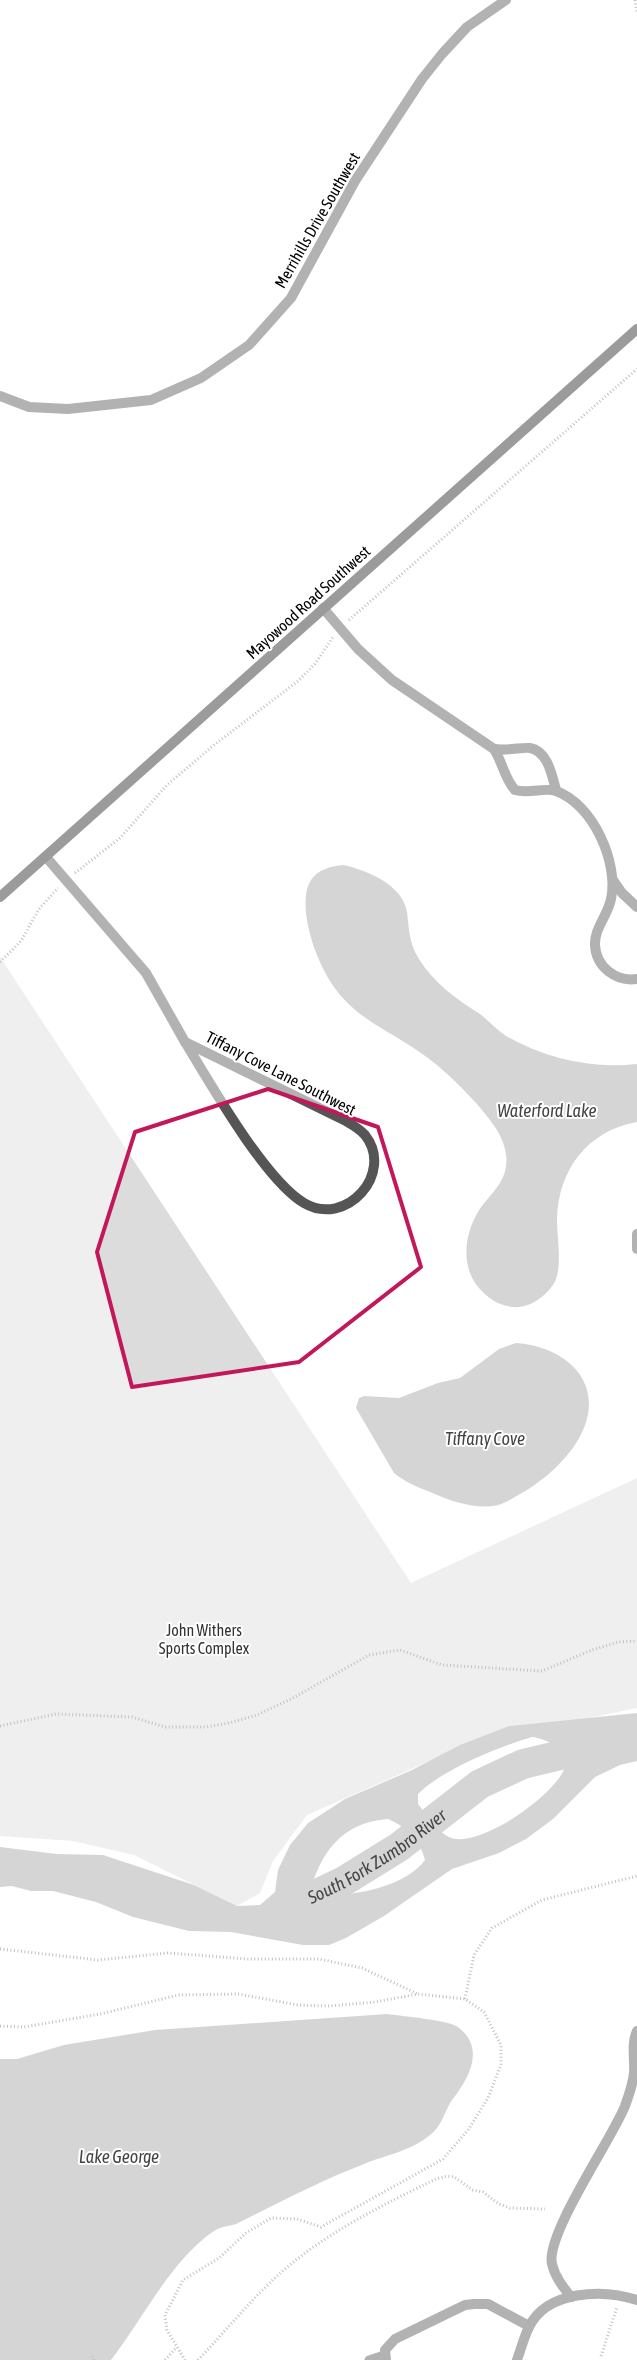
<svg xmlns="http://www.w3.org/2000/svg" width="637" height="2360" viewBox="0 0 637 2360" font-family="'Asap Condensed',sans-serif">
<style>
.green{fill:#dcdcdc}
.water{fill:#a3a3a3;fill-rule:evenodd}
.lines{fill:none;stroke-linecap:round;stroke-linejoin:round}
.river{stroke:#a3a3a3;stroke-width:30}
.path{stroke:#777;stroke-width:3;stroke-dasharray:1 2.5;stroke-linecap:butt}
.lane{stroke:#555;stroke-width:9}
.street{stroke:#555;stroke-width:10}
.secondary{stroke:#222;stroke-width:10}
.marked{fill:none;stroke:#c2185b;stroke-width:4;stroke-linejoin:round}
.labels{text-anchor:middle;dominant-baseline:central;stroke-width:4;stroke-linejoin:round;paint-order:stroke}
.street-label{font-size:16px;fill:#000;stroke:#fff}
.park-label{font-size:16px;fill:#333;stroke:#fff}
.water-label{font-size:18px;font-style:italic;fill:#444;stroke:#fff}
</style>
<rect width="100%" height="100%" fill="#fff"/>
<!-- green -->
<polygon class="green" points="0,957 411,1583 637,1478 637,1708 589,1718 509,1726 307,1815 273,1861 260,1893 237,1906 134,1855 73,1841 0,1836"/>
<!-- water -->
<g class="water">
<path d="M343 865C367 870 403 885 407 912 409 928 409 944 419 959 434 983 456 999 480 1014 489 1021 497 1030 506 1036 547 1059 590 1069 637 1064V1122C587 1131 558 1170 557 1220 557 1238 562 1262 556 1279 550 1294 530 1309 513 1307 497 1305 489 1299 478 1287 461 1266 464 1235 478 1212 487 1197 504 1185 506 1166 508 1153 503 1141 497 1130 482 1107 458 1083 437 1065 384 1022 342 1022 315 950 309 933 304 913 306 896 308 874 323 867 343 865Z"/>
<path d="M516 1343C570 1347 609 1387 578 1440 565 1462 542 1482 520 1494 511 1499 503 1505 493 1506 473 1509 448 1500 430 1492 417 1487 405 1482 394 1473L356 1408 359 1398 364 1396 399 1398 438 1383 460 1378 499 1349Z"/>
<path d="M637 1713V1761L620 1765 595 1777 553 1819 526 1839 499 1853 452 1869 384 1916 346 1938 329 1945H303L231 1932 189 1931 133 1917 96 1902 53 1891H31L12 1886 0 1887V1847L57 1854 103 1855 194 1885 237 1906 260 1905 275 1892 278 1870 290 1845 308 1823 345 1799 412 1770 460 1745 509 1726ZM532 1737C544 1738 570 1749 565 1767 557 1794 477 1851 449 1837 436 1831 427 1815 418 1804V1794C443 1769 498 1747 532 1737ZM388 1819C407 1827 420 1840 425 1860 403 1890 343 1898 309 1895 320 1853 342 1822 388 1819Z"/>
<path d="M387 2014C401 2016 448 2020 458 2027 486 2048 469 2079 452 2100 444 2112 442 2126 430 2135 411 2151 386 2155 364 2164 320 2181 278 2203 236 2224 229 2226 220 2227 214 2231 172 2259 142 2320 111 2360H0V2059H17L64 2045 155 2030Z"/>
</g>
<g class="lines">
<!-- river -->
<path class="river" id="s1" d="M283 1921 300 1902 344 1881 399 1847 480 1784 523 1764 586 1749 637 1743"/>
<!-- path -->
<g class="path">
<polyline points="635,0 637,13"/>
<polyline points="349,620 637,369"/>
<polyline points="75,873 120,838 167,785 214,745 298,681 315,664 333,637"/>
<polyline points="0,962 21,941 39,909 58,888"/>
<polyline points="0,1726 56,1714 132,1717 165,1727 206,1727 229,1723 257,1715 293,1698 369,1655 400,1650 442,1665 542,1671 592,1650 618,1642 637,1641"/>
<polyline points="0,1949 98,1960 168,1953 248,1959 319,1959 362,1968 418,1994"/>
<polyline points="465,1999 474,1955 492,1928 542,1900 637,1876"/>
<polyline points="0,2026 24,2027 100,2014 179,1995 238,1994 298,2005 330,2006 375,2002 418,1994 465,1999 484,2012 501,2045 501,2065 488,2098 468,2130 443,2159 321,2227 297,2219 271,2218 246,2233 219,2258 183,2280 165,2315 167,2330 185,2360"/>
<polyline points="92,2356 94,2360"/>
<polyline points="601,2356 617,2307"/>
<polyline points="165,2360 176,2348"/>
<path d="M198 2360C224 2333 247 2304 274 2279 318 2237 382 2205 436 2179L447 2176 454 2177 473 2190 483 2192 499 2204 510 2208 545 2209"/>
</g>
<!-- lane -->
<polyline class="lane" points="369,2360 384,2355"/>
<!-- street -->
<g class="street">
<polyline points="0,396 29,407 68,409 151,400 201,378 249,345 291,298 355,181 422,79 442,54 467,27 506,0"/>
<path d="M323 608 358 649 392 680 494 749C503 763 504 778 515 790 529 794 545 787 556 791 593 804 619 863 611 899 608 915 594 929 595 945 596 967 616 982 637 979"/>
<path d="M494 749C506 751 523 747 530 748 548 751 552 776 556 790"/>
<polyline points="46,857 146,973 185,1042"/>
<polyline points="613,880 622,893 637,907"/>
<path d="M185 1042 344 1120C351 1124 360 1129 365 1135 395 1173 346 1228 304 1203 265 1180 210 1083 185 1042Z"/>
<polyline points="637,1234 637,1249"/>
<path d="M571 2297C563 2287 555 2277 552 2264 545 2235 612 2139 625 2106 629 2095 633 2084 634 2073 635 2059 631 2044 637 2031"/>
<polyline points="386,2360 385,2350 395,2339 465,2305 474,2304 488,2304 529,2326"/>
<path d="M517 2360C521 2349 524 2337 529 2327 547 2290 603 2289 637 2300"/>
</g>
<!-- secondary -->
<polyline class="secondary" points="0,897 637,329"/>
</g>
<!-- marked area -->
<path d="M0 0H637V2360H0ZM268 1089 378 1127 421 1267 299 1362 132 1387 97 1252 135 1132Z" fill="#fff" fill-opacity=".55" fill-rule="evenodd"/>
<path class="marked" d="M268 1089 378 1127 421 1267 299 1362 132 1387 97 1252 135 1132Z"/>
<g class="labels">
<!-- street labels -->
<g class="street-label">
<text transform="translate(317 220) rotate(-60)">Merrihills Drive Southwest</text>
<text transform="translate(308 602) rotate(-42)">Mayowood Road Southwest</text>
<text transform="translate(281 1073) rotate(27)">Tiffany Cove Lane Southwest</text>
</g>
<!-- park labels -->
<g class="park-label">
<text x="204" y="1630">John Withers<tspan x="204" dy="18">Sports Complex</tspan></text>
</g>
<!-- water labels -->
<g class="water-label">
<text x="547" y="1110">Waterford Lake</text>
<text x="485" y="1438">Tiffany Cove</text>
<text stroke="none"><textPath href="#s1" startOffset="115">South Fork Zumbro River</textPath></text>
<text x="119" y="2156">Lake George</text>
</g>
</g>
</svg>
